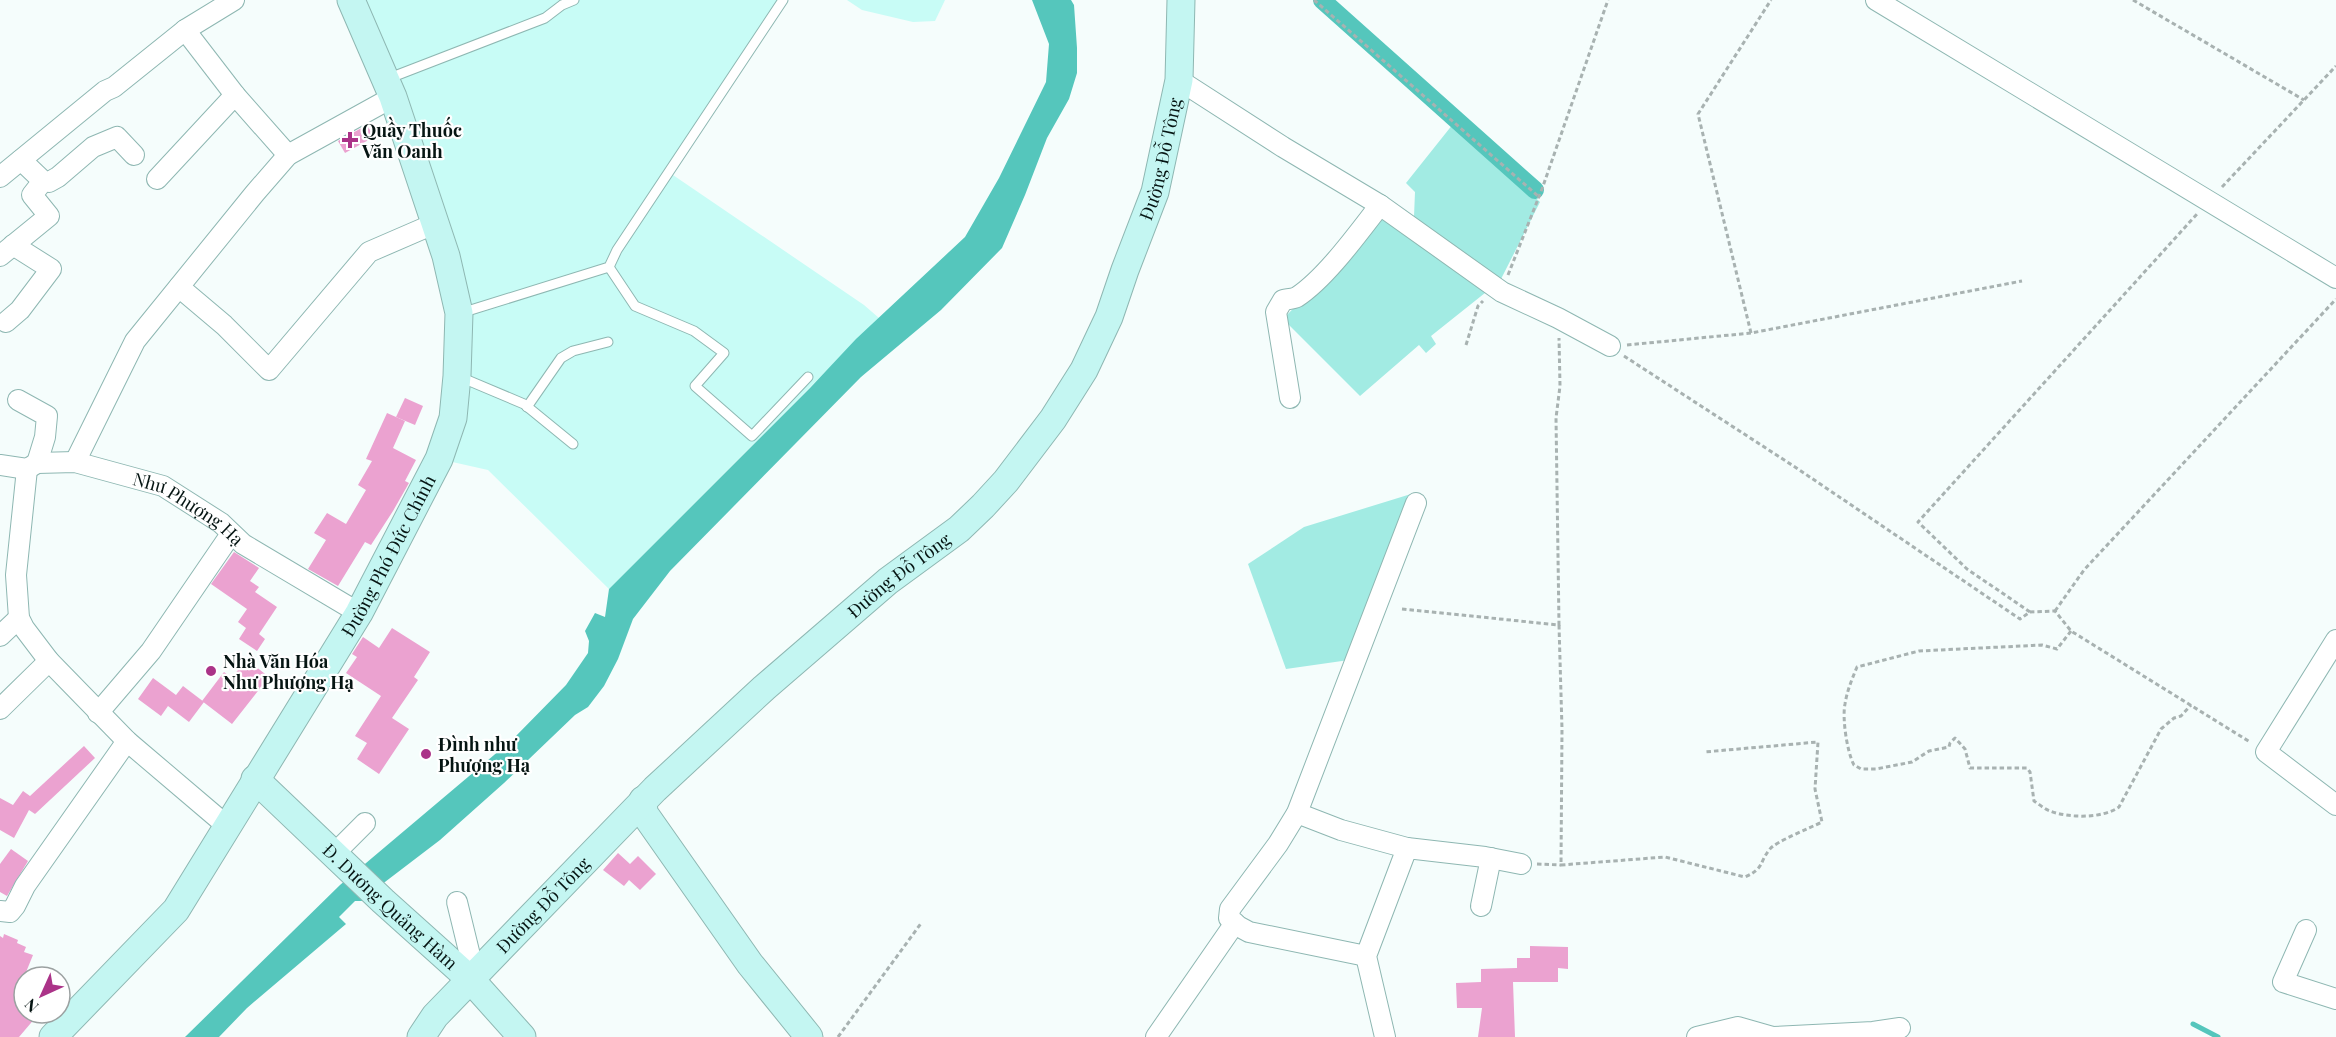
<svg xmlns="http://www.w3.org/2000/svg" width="2336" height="1037" viewBox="0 0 2336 1037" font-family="'Playfair Display',serif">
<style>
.built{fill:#c8fcf6}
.green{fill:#a2ebe3}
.water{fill:#55c6bc}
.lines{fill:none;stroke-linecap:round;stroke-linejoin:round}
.stream{stroke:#55c6bc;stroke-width:5}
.canal{stroke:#55c6bc;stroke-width:18}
.building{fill:#eba2d0}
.lane-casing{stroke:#8eb7b2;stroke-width:11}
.street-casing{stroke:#8eb7b2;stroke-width:22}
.secondary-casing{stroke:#8eb7b2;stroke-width:29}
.path{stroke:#a8b2b1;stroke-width:3;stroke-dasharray:4.5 3;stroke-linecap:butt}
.lane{stroke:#fff;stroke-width:9}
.street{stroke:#fff;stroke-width:20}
.secondary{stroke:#c4f6f2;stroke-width:27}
.poi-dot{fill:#ab3388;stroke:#fff;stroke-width:2}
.labels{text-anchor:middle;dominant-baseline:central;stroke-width:4.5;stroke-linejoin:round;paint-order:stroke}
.poi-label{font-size:18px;font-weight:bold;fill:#061513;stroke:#fff;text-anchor:start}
.street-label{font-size:18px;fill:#061513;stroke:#fff}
</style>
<rect width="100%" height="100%" fill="#f5fdfc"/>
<!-- built -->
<g class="built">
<polygon points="351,0 783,0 670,173 864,305 879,318 609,589 488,470 439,459 459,331"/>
<polygon points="847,0 945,0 935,21 913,22 862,10"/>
</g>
<!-- green -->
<g class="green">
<polygon points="1453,124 1540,202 1500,281 1431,336 1436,344 1426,353 1419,345 1360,396 1283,319 1383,217 1413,241 1415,192 1406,183"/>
<polygon points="1411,494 1363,658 1286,669 1248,564 1304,527"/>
</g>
<!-- water -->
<polygon class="water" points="1032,0 1071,0 1074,5 1077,48 1077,73 1069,99 1047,138 1025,195 1002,248 941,310 861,377 670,571 633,619 618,659 604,686 588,707 575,715 504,783 440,840 381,885 366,901 355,901 339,917 346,924 247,1008 219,1037 185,1037 340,885 513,739 566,685 588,653 589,641 585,631 595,613 605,617 609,589 810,388 856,339 965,237 999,178 1046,82 1049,44"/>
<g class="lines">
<!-- stream -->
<polyline class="stream" points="2193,1024 2218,1037"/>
<!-- canal -->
<polyline class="canal" points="1322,0 1535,190"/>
</g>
<!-- building -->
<g class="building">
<polygon points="367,125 374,137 345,153 338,141"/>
<polygon points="405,398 423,406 415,425 396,417"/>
<polygon points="387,413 405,421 393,448 416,460 405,481 409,483 393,511 371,545 365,542 338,586 308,569 326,540 314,533 327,513 346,524 366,490 358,485 372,461 366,459"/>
<polygon points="234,552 259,568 250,581 259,587 255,592 277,607 259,634 265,639 257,651 239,639 246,628 238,622 247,609 211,584"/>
<polygon points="392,628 430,652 414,677 418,680 392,718 409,729 379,774 357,759 367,743 355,736 381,696 346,673 357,657 352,654 363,637 379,648"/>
<polygon points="246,659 269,677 232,724 202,701 224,672 232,678"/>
<polygon points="153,678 176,695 183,686 204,702 189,722 168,706 161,716 138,699"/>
<polygon points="84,746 95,758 35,814 29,810 14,838 0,830 0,798 13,805 23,791 30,796"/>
<polygon points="11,849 28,861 7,896 0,892 0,864"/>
<polygon points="618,853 630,864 638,856 656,874 640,890 629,880 624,886 603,870"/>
<polygon points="4,934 18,940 17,943 26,947 24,952 33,955 20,987 24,989 24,1013 29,1013 36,1017 19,1037 0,1037 0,936 3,938"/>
<polygon points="1530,946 1568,947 1568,969 1558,968 1558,982 1513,982 1515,1037 1478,1037 1482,1008 1457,1008 1456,983 1481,982 1481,969 1517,968 1517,958 1530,958"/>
</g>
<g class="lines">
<defs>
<g id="lane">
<polyline points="387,79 545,18 562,5 574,0"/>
<polyline points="609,267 635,306 694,331 724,353 695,386 752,436 808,377"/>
<polyline points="461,313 609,267 617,250 783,0"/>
<polyline points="460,377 524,404 573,444"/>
<polyline points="527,407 561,358 573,351 608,342"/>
</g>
<g id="street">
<polyline points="1876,0 2336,278"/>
<polyline points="185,30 235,95"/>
<polyline points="1179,80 1283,147 1380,205 1502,292 1558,318 1610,346"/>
<polyline points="21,160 43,181 49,182 58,177 93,147 117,137 134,155"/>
<polyline points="0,177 105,91 114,87 185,30 234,0"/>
<polyline points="157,179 235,95 288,155"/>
<polyline points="0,256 49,216 32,195 43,181"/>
<polyline points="179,287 224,325 269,370 369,252 436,223"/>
<polyline points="6,322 20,310 51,269 13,245"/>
<path d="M1290 398 1276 312 1283 300C1288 299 1293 299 1297 297 1326 278 1359 232 1380 205"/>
<polyline points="18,400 47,416 45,437 37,463"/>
<polyline points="75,462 135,341 255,193 288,155 393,97"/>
<path id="s1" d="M0 465 27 469 37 463 75 462 163 486 221 523 243 544 359 613"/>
<polyline points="27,469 16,575 19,618 24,628 49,661 127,741 227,826"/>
<polyline points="0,636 19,618"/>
<polyline points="2336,640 2266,752 2336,805"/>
<polyline points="0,709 49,661"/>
<polyline points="98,713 151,651 231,534"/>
<polyline points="1297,813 1341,830 1407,848"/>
<polyline points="335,853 365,823"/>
<polyline points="457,902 475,976"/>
<polyline points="1481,906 1491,858"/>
<polyline points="0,911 10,912 15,906 25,886 127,741"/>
<polyline points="2306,930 2283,982 2336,999"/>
<polyline points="1366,956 1249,932 1236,925 1229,918 1230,909 1278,844 1297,813 1416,503"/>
<polyline points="1156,1037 1235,923"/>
<polyline points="1385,1037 1366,956 1407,848 1485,857 1521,864"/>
<polyline points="1697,1037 1738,1027 1773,1037 1873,1032 1900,1028"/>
</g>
<g id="secondary">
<path id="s2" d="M255 779 383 901 471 980 522 1037"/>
<polyline points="643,800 644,813 750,964 809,1037"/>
<path id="s3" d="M53 1037 176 910 359 613 439 459 453 418 457 376 459 313 446 256 393 97 351 0"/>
<path id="s4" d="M421 1037 435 1016 655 789 764 688 888 581 959 529 983 506 1006 481 1053 419 1084 370 1109 317 1125 270 1155 192 1179 80 1181 0"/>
</g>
</defs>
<!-- lane casing -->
<use href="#lane" class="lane-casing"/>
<!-- street casing -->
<use href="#street" class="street-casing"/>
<!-- secondary casing -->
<use href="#secondary" class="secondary-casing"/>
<!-- path -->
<g class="path">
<polyline points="1314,0 1538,196"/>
<polyline points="2133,0 2304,100"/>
<polyline points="2222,187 2336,66"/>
<polyline points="1508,275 1542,189 1608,0"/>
<polyline points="1751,333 1698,114 1771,0"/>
<polyline points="1466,345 1478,306 1483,301"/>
<polyline points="1627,345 1751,333 2022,281"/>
<polyline points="1624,356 1795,467 2020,619 2030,612 2055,611 2071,631 2250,742"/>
<polyline points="1402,609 1559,625 1556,418 1560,386 1559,338"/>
<polyline points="2055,611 2084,570 2336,299"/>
<polyline points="2030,612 1967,569 1918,522 2197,214"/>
<path d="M1559 625 1562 729 1561 865 1665 857 1745 877C1765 868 1759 862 1770 849 1775 842 1812 827 1822 822L1815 789 1818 742 1704 752"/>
<path d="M2071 631 2057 649 2042 645 1919 651 1857 667C1852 679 1847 691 1845 704 1842 718 1847 752 1854 765L1861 769H1876L1912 762 1929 751 1949 747 1950 743 1955 738 1965 749 1970 768H2027L2030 772 2034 801C2039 804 2044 809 2050 811 2068 818 2102 819 2119 807L2161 729 2174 718 2181 716 2191 705"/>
<polyline points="1537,864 1561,865"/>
<polyline points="838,1037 922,922"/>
</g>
<!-- lane -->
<use href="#lane" class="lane"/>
<!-- street -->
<use href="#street" class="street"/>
<!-- secondary -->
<use href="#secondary" class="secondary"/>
</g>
<!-- markers -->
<g class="poi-dot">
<path d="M347 131h6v6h6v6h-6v6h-6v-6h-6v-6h6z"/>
<circle cx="211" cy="671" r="6"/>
<circle cx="426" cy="754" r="6"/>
</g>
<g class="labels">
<!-- poi labels -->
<g class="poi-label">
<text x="362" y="130">Quầy Thuốc<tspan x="362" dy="21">Văn Oanh</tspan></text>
<text x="223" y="661">Nhà Văn Hóa<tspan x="223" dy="21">Như Phượng Hạ</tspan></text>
<text x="438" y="744">Đình như<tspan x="438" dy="21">Phượng Hạ</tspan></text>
</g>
<!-- street labels -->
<g class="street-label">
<text stroke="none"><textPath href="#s4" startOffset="1170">Đường Đỗ Tông</textPath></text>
<text stroke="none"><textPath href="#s1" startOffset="201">Như Phượng Hạ</textPath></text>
<text stroke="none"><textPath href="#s3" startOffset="590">Đường Phó Đức Chính</textPath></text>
<text stroke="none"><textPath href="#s4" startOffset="666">Đường Đỗ Tông</textPath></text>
<text stroke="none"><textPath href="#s2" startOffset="186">Đ. Dương Quảng Hàm</textPath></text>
<text stroke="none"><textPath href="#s4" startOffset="180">Đường Đỗ Tông</textPath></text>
</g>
</g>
<!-- north arrow -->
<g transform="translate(42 995) rotate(225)"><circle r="28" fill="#ffffff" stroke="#9ba1a1" stroke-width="1.5"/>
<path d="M0-4.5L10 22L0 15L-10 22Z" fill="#ab3388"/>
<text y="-9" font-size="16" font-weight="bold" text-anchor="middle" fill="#061513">N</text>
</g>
</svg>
